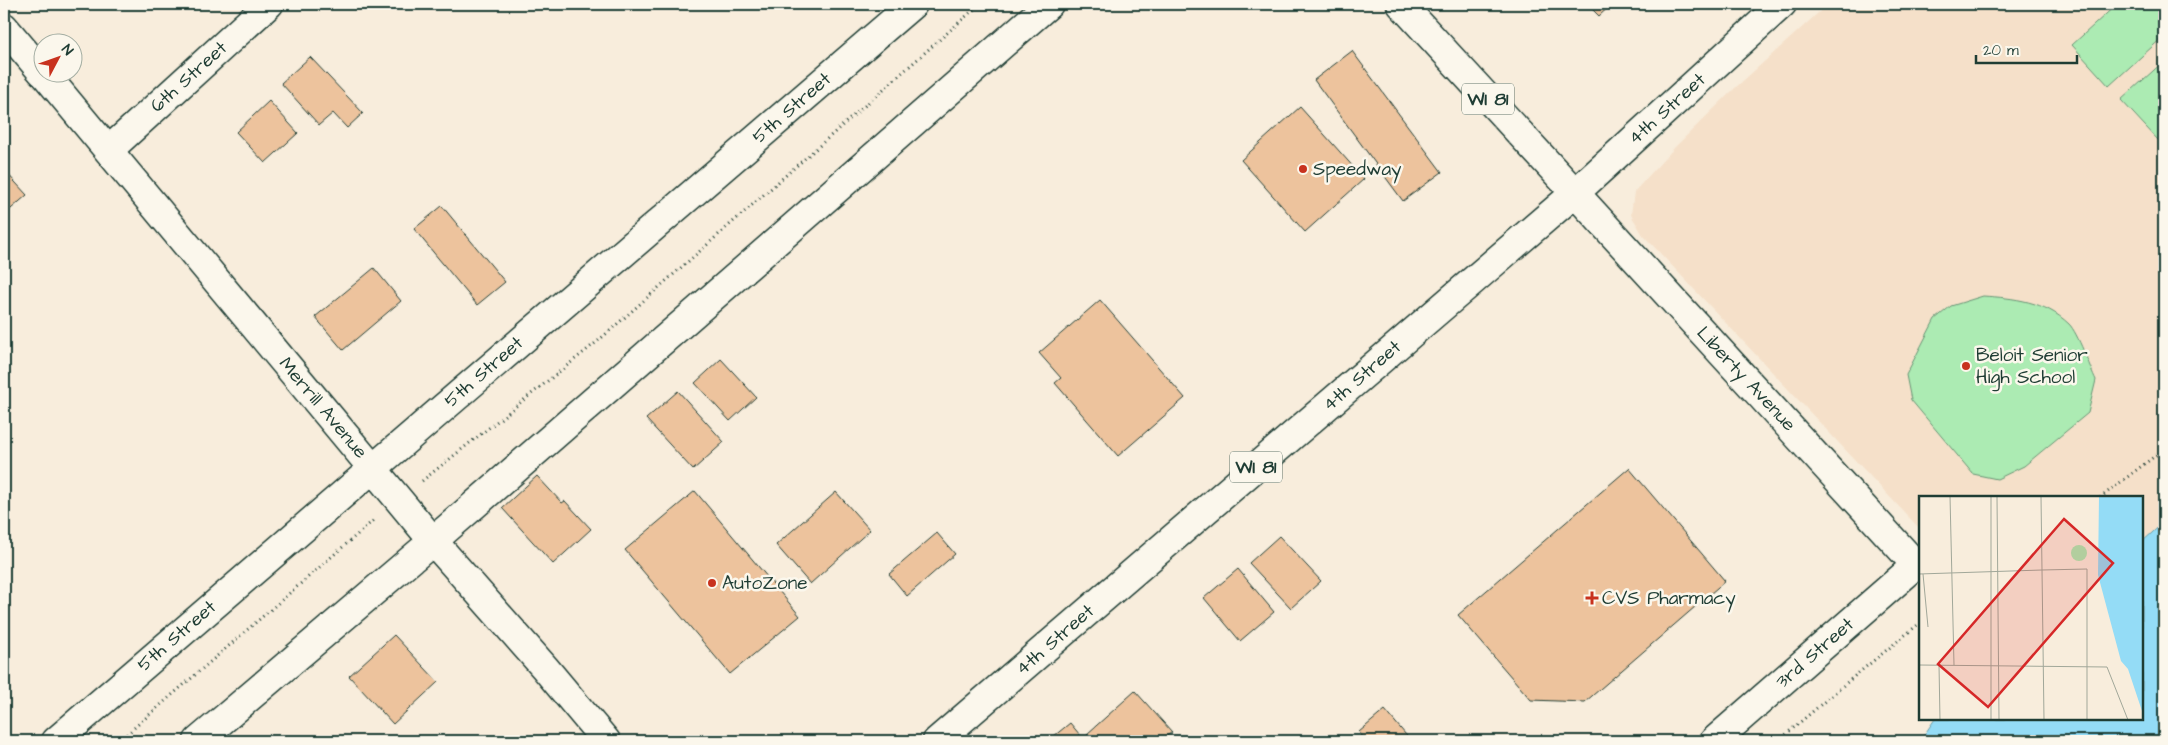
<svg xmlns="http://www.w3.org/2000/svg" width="2168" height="745" viewBox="0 0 2168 745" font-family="'Architects Daughter',sans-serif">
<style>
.built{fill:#f5e0c9}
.green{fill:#acebb3;stroke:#669474}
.water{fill:#94dcf6;stroke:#659ca8}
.building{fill:#edc39d;stroke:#1f3d34}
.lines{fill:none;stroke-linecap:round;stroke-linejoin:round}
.minor-casing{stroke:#1f3d34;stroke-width:31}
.major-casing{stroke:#1f3d34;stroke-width:31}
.path{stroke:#1f3d34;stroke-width:3;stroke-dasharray:1 4;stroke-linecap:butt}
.minor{stroke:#fbf7ec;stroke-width:28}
.major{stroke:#fbf7ec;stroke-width:28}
.poi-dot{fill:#c8321e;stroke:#fbf7ec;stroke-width:2}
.labels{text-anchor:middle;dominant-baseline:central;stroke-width:5;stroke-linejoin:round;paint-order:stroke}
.shield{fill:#fbf7ec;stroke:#61756b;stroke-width:1}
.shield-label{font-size:18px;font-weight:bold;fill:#1f3d34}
.street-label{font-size:19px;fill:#1f3d34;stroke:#fbf7ec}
.poi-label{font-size:19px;fill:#1f3d34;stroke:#fbf7ec;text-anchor:start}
.inset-road{fill:none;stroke:#a1a799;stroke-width:1}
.view{fill:#d62828;fill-opacity:0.15;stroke:#d62828;stroke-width:2.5}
.inset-edge{fill:none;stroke:#1f3d34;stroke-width:2.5}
</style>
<rect width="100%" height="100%" fill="#f8eddc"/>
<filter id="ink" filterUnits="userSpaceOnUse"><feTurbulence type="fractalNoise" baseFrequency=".02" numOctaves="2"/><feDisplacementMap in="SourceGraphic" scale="10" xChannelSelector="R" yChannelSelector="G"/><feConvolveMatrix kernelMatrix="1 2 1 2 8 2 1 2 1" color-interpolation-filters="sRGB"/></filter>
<g filter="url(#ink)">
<!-- built -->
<polygon class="built" points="1828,4 2164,4 2164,522 2142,542 2142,498 1920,498 1920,529 1643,235 1631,215 1634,192 1675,147 1734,89"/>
<!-- green -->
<g class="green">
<polygon points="2117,4 2164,4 2164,36 2109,86 2072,45"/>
<polygon points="2164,61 2164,134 2158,140 2121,100"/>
<path d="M1983 296C2014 298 2045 301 2069 324 2078 333 2090 368 2096 380L2088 413 2024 466 1997 479 1973 474 1911 400 1906 375 1935 319 1951 306Z"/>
</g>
<!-- water -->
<polygon class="water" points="2164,522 2164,741 1920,741 1935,719 2142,719 2142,542"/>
<!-- building -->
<g class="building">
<polygon points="1587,4 1612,4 1599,16"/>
<polygon points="1352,51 1442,172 1403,201 1314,80"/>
<polygon points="310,57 363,113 347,128 333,113 319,125 281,83"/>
<polygon points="269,101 298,133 265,163 236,132"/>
<polygon points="1300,107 1364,179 1305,232 1241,160"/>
<polygon points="4,170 27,195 4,215"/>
<polygon points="442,206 505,282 477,305 414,229"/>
<polygon points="374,268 401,301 343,350 315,317"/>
<polygon points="1100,300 1185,398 1118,456 1055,383 1061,378 1039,353"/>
<polygon points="721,359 756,397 730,421 695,383"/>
<polygon points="678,391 724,442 693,470 646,419"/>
<polygon points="1629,468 1725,581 1585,702 1531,700 1458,615"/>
<polygon points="537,476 562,503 565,501 591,529 553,564 502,508"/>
<polygon points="695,491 800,616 730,674 625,550"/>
<polygon points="836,492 870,530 810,584 776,545"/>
<polygon points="937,533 955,554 907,596 889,574"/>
<polygon points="1279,536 1321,581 1291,608 1249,563"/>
<polygon points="1238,569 1274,612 1240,641 1204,598"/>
<polygon points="394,635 438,682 393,724 349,676"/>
<polygon points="1135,691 1172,732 1161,741 1093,741 1087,734"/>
<polygon points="1385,710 1411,741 1366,741 1359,732"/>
<polygon points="1070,723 1085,741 1048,741"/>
</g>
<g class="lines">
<defs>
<g id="minor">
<polyline points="4,27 42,72"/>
<polyline points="43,72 433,541 545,668 606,741"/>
<polyline points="109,150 269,4"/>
<polyline points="56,741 913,4"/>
<polyline points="198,741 433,541 1049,4"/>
<polyline points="1714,741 1916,565 1575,193 1782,4"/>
</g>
<polyline id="major" points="937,741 1575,193 1401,4"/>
</defs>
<!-- minor casing -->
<use href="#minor" class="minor-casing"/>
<!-- major casing -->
<use href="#major" class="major-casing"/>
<!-- path -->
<g class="path">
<polyline points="422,481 598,341 980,4"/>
<polyline points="2100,498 2164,449"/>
<polyline points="119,741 374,520"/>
<polyline points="1778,741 1851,679 1920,623"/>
</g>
<!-- minor -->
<use href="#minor" class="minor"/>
<!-- major -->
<use href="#major" class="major"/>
</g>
</g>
<!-- markers -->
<g class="poi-dot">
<circle cx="1303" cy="169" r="5"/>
<circle cx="1966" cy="366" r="5"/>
<circle cx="712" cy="583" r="5"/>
<path d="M1589.5 590.5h5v5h5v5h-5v5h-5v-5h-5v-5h5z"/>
</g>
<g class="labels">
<!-- shield labels -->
<g class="shield">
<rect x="1462" y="83.5" width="52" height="31" rx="4"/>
<rect x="1230" y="451.5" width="52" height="31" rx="4"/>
</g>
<g class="shield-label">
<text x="1488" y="99">WI 81</text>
<text x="1256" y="467">WI 81</text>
</g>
<!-- street labels -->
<g class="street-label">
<text transform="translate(189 77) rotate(-42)">6th Street</text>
<text transform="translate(792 108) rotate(-41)">5th Street</text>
<text transform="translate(1667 109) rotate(-42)">4th Street</text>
<text transform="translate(484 372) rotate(-41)">5th Street</text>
<text transform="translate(1362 376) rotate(-41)">4th Street</text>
<text transform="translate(1746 379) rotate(47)">Liberty Avenue</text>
<text transform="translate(323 408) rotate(50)">Merrill Avenue</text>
<text transform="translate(177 636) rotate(-41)">5th Street</text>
<text transform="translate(1055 640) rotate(-41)">4th Street</text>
<text transform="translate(1815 653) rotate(-41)">3rd Street</text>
</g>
<!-- poi labels -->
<g class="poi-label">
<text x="1313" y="169">Speedway</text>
<text x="1976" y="355">Beloit Senior<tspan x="1976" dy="22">High School</tspan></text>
<text x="722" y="583">AutoZone</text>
<text x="1602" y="598">CVS Pharmacy</text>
</g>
</g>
<!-- overview -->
<g transform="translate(1919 496)">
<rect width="224" height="224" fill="#f8eddc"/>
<path d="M152 57a8 8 0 1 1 16 0a8 8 0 1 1-16 0Z" fill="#acebb3"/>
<path d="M180 0H224V218L209 173 202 165 179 79Z" fill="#94dcf6"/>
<path class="inset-road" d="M31 0 35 169M78 0 80 224M122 0 123 74 168 73V224M0 78 123 74 125 224M4 78 9 131M0 169 188 171 209 224M20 169 21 224M72 224V0"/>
<path class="view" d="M145 23 194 67 69 211 19 168Z"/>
<rect width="224" height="224" class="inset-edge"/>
</g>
<!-- margin -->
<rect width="2168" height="745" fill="none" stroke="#fbf7ec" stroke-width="20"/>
<rect x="10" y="10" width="2148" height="725" fill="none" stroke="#1f3d34" stroke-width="2" filter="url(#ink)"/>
<!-- north arrow -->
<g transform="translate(58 58) rotate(49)"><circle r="24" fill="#fbf7ec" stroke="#a3ada2"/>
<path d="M0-4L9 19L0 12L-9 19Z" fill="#c8321e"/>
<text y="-8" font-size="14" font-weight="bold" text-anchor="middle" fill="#1f3d34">N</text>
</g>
<!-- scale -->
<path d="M1976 55v8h101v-8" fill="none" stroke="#1f3d34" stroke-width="2.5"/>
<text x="1983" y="55" font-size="15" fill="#1f3d34" stroke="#fbf7ec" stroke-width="4" paint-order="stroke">20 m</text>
</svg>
